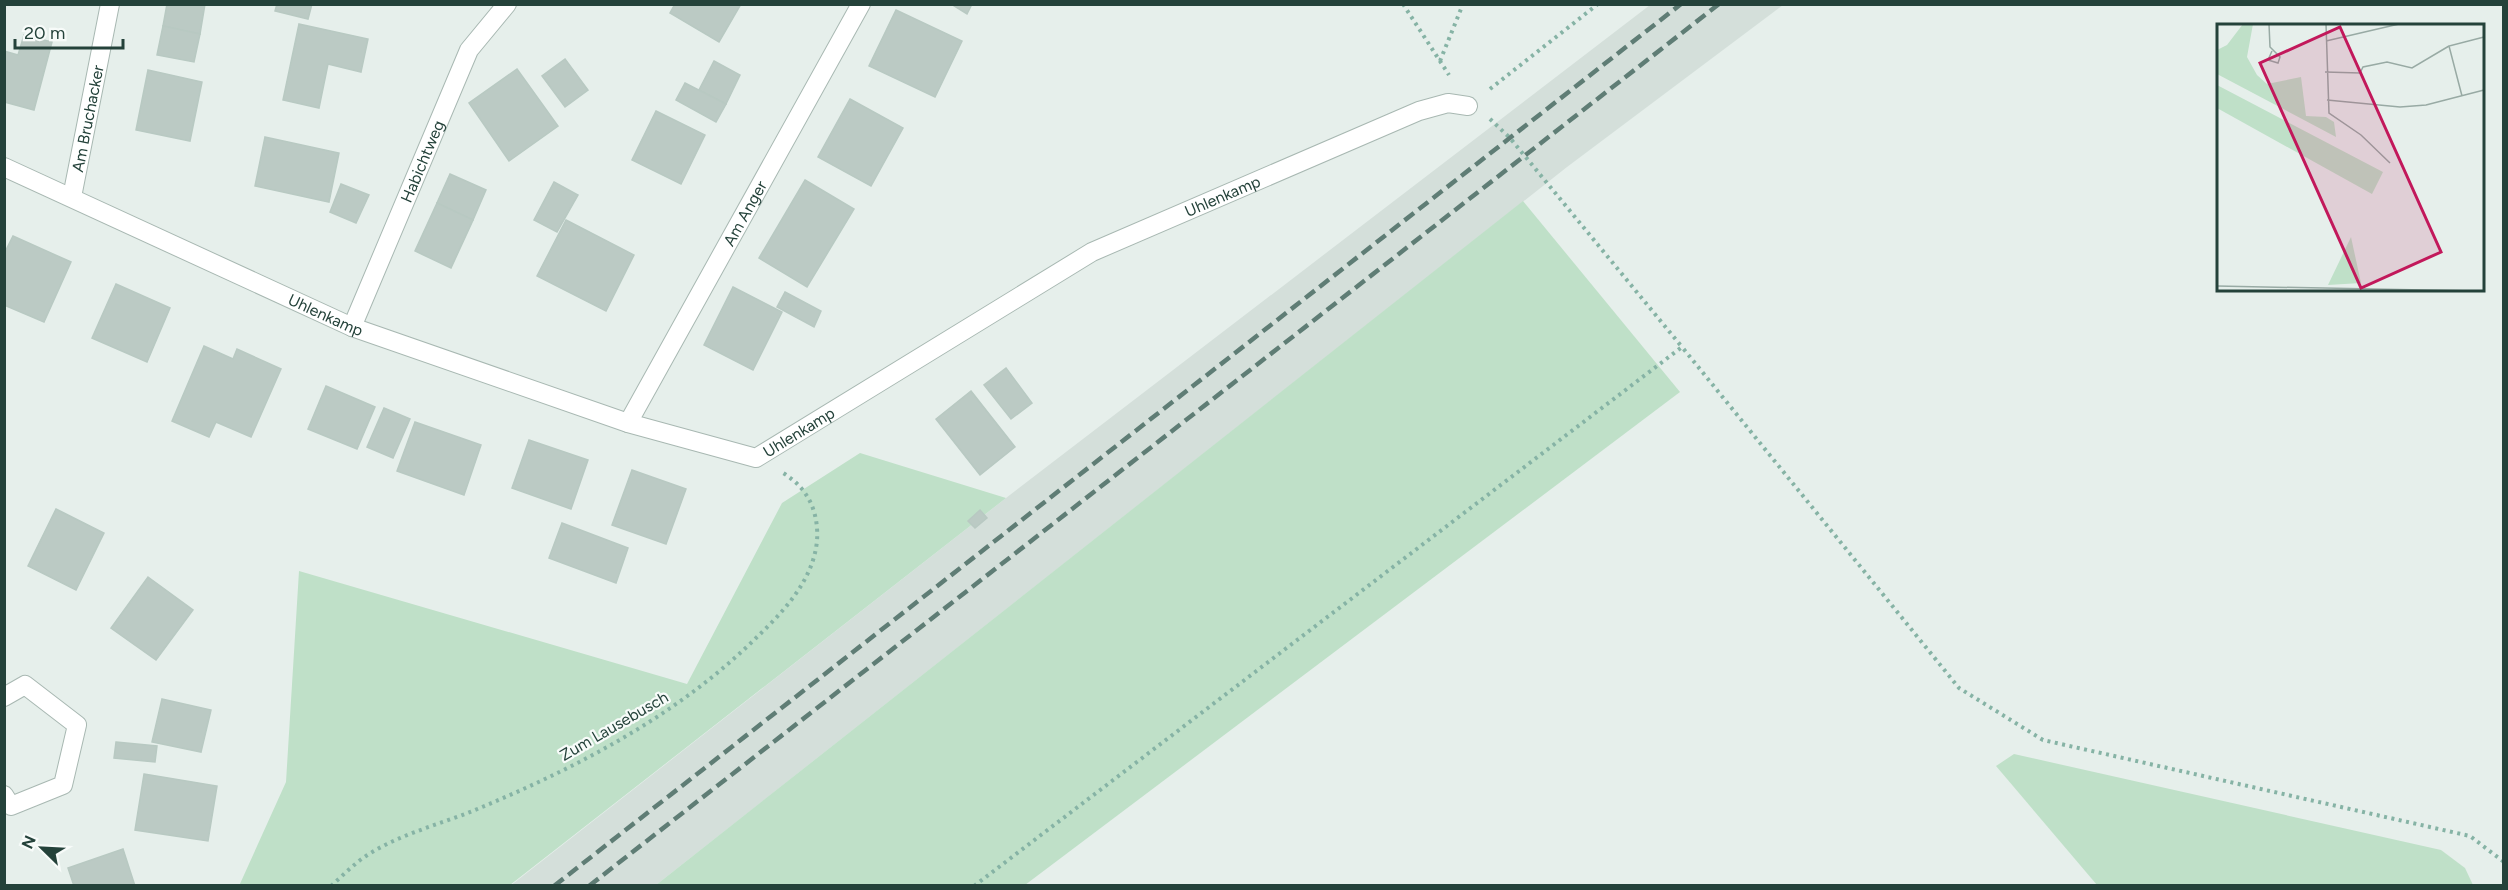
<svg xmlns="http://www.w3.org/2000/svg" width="2508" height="890" viewBox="0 0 2508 890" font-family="Figtree,sans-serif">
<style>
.built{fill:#d4dfda}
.green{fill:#bfe0c8}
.building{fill:#bbcac4;stroke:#b8c9c2;stroke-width:1.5}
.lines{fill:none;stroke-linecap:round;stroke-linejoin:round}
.minor-casing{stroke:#a8b8b2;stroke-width:20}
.path{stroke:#86b3a5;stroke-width:4;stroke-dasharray:3 4.5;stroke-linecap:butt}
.minor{stroke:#fff;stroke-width:18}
.rail{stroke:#5f7d75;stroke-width:4.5;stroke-dasharray:12 6;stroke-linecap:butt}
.labels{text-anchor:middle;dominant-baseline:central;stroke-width:4.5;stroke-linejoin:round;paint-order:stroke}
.street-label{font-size:16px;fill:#24423a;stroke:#f7fbf9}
.inset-road{fill:none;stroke:#98aaa4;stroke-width:1.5}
.view{fill:#c2185b;fill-opacity:0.15;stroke:#c2185b;stroke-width:3}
.inset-edge{fill:none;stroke:#24423a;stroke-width:3}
</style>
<rect width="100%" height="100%" fill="#e6efeb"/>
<!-- built -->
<polygon class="built" points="1650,5 1783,5 1567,167 656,885 510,886 1006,498"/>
<!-- green -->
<g class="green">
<polygon points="1523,201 1680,392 1025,885 656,885"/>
<polygon points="860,453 1006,498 510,885 239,886 286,782 299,571 687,684 782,503"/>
<polygon points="2014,754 2441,850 2465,868 2473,885 2097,885 1996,766"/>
</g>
<!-- building -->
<g class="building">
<polygon points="167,4 205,4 200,34 163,26"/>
<polygon points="277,4 312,4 308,19 275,11"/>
<polygon points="675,4 741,4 719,42 670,13"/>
<polygon points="951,4 972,4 967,14"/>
<polygon points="896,10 962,41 935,97 869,66"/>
<polygon points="299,24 368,39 361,72 328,64 319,108 283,100"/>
<polygon points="163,26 200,34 194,62 157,55"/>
<polygon points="24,35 52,42 34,110 4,102 4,51 18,55"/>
<polygon points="565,59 588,90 565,107 542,76"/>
<polygon points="714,61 740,75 726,104 699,90"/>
<polygon points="517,69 558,126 509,161 469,103"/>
<polygon points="148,70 202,82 190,141 136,130"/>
<polygon points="685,83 726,104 716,122 676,100"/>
<polygon points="850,99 903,128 871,186 818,157"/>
<polygon points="656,111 705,135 681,184 632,160"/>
<polygon points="265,137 339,153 329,202 255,186"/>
<polygon points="450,174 486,190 473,220 437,203"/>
<polygon points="805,180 854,209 807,287 759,258"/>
<polygon points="554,182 578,195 557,232 534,220"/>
<polygon points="341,184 369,195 356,223 330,212"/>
<polygon points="437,203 473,220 451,268 415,251"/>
<polygon points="566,220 634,255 606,311 537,276"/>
<polygon points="13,236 71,262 44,322 4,305 4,254"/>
<polygon points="116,284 170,308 147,362 92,338"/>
<polygon points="733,287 782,312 753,370 704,345"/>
<polygon points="785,292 821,311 814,327 777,307"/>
<polygon points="204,346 233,359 237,349 281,369 251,437 216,422 209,437 172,421"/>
<polygon points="1006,368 1032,403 1011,419 984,385"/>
<polygon points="326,386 375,407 357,449 308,429"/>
<polygon points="971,391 1015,447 980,475 936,419"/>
<polygon points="384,408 410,419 393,458 367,447"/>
<polygon points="415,422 481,445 464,495 397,471"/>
<polygon points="529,440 588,460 571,509 512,488"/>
<polygon points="632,470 686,489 666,544 612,525"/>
<polygon points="56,509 104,533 76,590 28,566"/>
<polygon points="980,510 987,518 975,528 968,521"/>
<polygon points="562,523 628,548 616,583 549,558"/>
<polygon points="148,577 193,610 156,660 111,628"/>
<polygon points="162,699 211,710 201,752 152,742"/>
<polygon points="116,742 157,746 155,762 114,758"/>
<polygon points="144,774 217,786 208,841 135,830"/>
<polygon points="123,849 135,886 74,886 68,868"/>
</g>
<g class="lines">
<defs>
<g id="minor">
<path id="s1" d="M4 167 352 327 628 423 756 458 1092 252 1419 111 1448 103 1468 106"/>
<path id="s2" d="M72 197 110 4"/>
<path id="s3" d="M352 327 469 50 507 4"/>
<path id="s4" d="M628 423 861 4"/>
<polyline points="4,697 25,685 77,725 63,785 11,806 4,795"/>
</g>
</defs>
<!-- minor casing -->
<use href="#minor" class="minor-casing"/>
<!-- path -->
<g class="path">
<polyline points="1403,4 1449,75"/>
<polyline points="1440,61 1463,4"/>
<polyline points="1490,89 1598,4"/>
<polyline points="1490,119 1510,138 1682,347"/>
<path d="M331 886C340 878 349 869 359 861 392 836 436 826 475 810 576 768 677 716 756 638 783 612 813 581 817 541 819 512 808 488 783 473"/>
<polyline points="974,886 1682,347 1959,688 2043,740 2470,836 2504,862"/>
</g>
<!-- minor -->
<use href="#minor" class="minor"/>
<!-- rail -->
<g class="rail">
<polyline points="554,886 1681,4"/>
<polyline points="589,886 1719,4"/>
</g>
</g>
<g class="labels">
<!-- street labels -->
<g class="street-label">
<text stroke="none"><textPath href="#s2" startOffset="80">Am Bruchacker</textPath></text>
<text stroke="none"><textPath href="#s3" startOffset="180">Habichtweg</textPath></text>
<text stroke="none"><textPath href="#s1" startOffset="1344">Uhlenkamp</textPath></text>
<text stroke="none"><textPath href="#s4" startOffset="240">Am Anger</textPath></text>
<text stroke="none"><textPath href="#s1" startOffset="354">Uhlenkamp</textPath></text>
<text stroke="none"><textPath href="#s1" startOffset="858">Uhlenkamp</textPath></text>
<text transform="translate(614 726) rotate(-30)">Zum Lausebusch</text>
</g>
</g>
<!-- overview -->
<g transform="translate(2217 24)">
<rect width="267" height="267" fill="#e6efeb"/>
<path d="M26 0H36L30 33 40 51 50 60 84 53 89 92 109 93 117 98 119 113 0 50V26L10 21ZM0 61 166 148 155 170 0 84ZM134 213 144 259 111 261Z" fill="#bfe0c8"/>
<path class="inset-road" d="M52 0 53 23 63 33 61 39 51 36 55 27M109 0 112 89 144 111 173 139M109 17 182 0M108 48 143 49 146 43 170 38 195 44 232 22M245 72 232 22 267 13M110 76 183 83 209 81 267 66M0 262 258 267"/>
<path class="view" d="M123 3 224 228 144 264 43 39Z"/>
<rect width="267" height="267" class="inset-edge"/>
</g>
<!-- border -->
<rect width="2508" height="890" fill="none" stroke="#24423a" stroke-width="12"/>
<!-- north arrow -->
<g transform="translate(42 848) rotate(294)" stroke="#f7fbf9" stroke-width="4.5" paint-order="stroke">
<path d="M0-4.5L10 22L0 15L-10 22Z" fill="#24423a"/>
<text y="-9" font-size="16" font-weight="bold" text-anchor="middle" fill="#24423a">N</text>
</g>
<!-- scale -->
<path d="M15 39v9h108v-9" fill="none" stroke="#24423a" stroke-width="3"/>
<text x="24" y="39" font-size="18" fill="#24423a" stroke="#f7fbf9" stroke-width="4.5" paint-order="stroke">20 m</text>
</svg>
